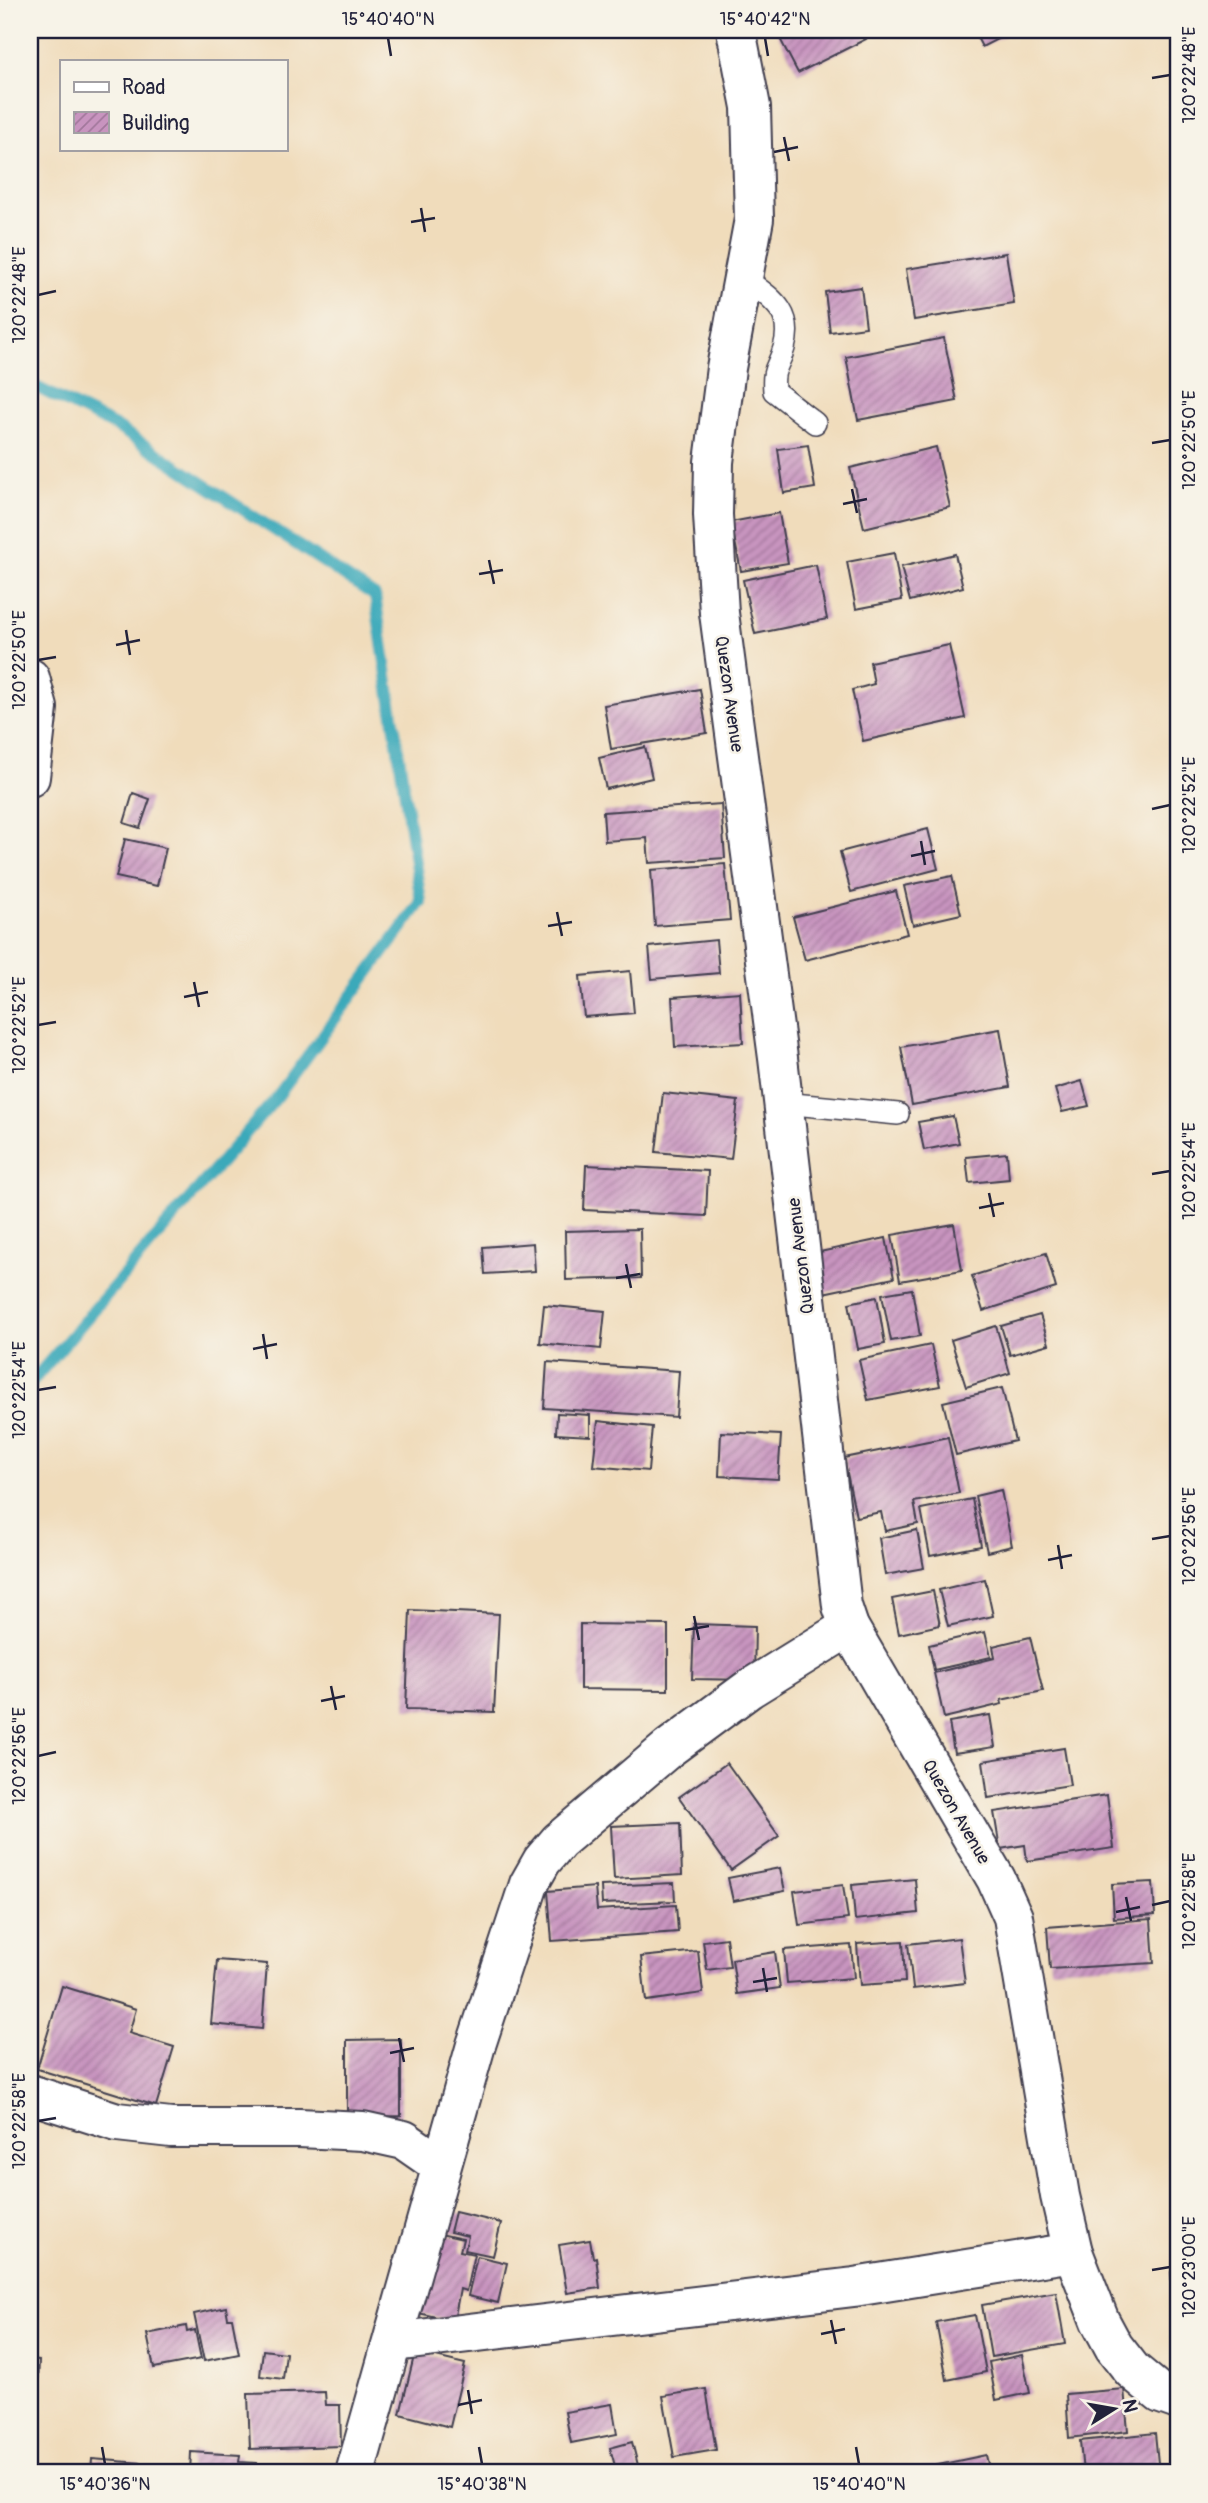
<svg xmlns="http://www.w3.org/2000/svg" width="1208" height="2503" viewBox="0 0 1208 2503" font-family="Pangolin,sans-serif">
<style>
.lines{fill:none;stroke-linecap:round;stroke-linejoin:round}
.stream{stroke:#3ba9ba;stroke-width:12}
.building{fill:url(#building-hatch)}
.service-casing{stroke:#413e4e;stroke-width:24}
.minor-casing{stroke:#413e4e;stroke-width:42}
.service{stroke:#fff;stroke-width:21}
.minor{stroke:#fff;stroke-width:38}
.ticks{fill:none;stroke:#22223b;stroke-width:2.5}
.labels{text-anchor:middle;dominant-baseline:central;stroke-width:5;stroke-linejoin:round;paint-order:stroke}
.street-label{font-size:18px;fill:#22223b;stroke:#f7f3e8}
.neatline{fill:none;stroke:#22223b;stroke-width:2.5}
.ticks-label{font-size:18px;text-anchor:middle;fill:#22223b}
</style>
<defs>
<pattern id="building-hatch" width="6" height="6" patternUnits="userSpaceOnUse" patternTransform="scale(1.75)"><rect width="6" height="6" fill="#c894bf"/><path d="M-1 1l2-2M0 6l6-6M5 7l2-2" fill="none" stroke="#a2789c"/></pattern>
</defs>
<rect width="100%" height="100%" fill="#f7f3e8"/>
<filter id="ink" filterUnits="userSpaceOnUse"><feTurbulence type="fractalNoise" baseFrequency=".0143" numOctaves="2"/><feDisplacementMap in="SourceGraphic" scale="14" xChannelSelector="R" yChannelSelector="G"/><feConvolveMatrix kernelMatrix="1 2 1 2 8 2 1 2 1" color-interpolation-filters="sRGB"/></filter>
<filter id="wash" filterUnits="userSpaceOnUse"><feTurbulence type="fractalNoise" baseFrequency=".00686" numOctaves="4" result="noise"/><feDisplacementMap in="SourceGraphic" scale="28" xChannelSelector="R" yChannelSelector="G"/><feGaussianBlur stdDeviation="1.57" result="paint"/><feColorMatrix in="noise" values="0 0 0 0 0 0 0 0 0 0 0 0 0 0 0 0 0 1.4 0 .05"/><feComposite in="paint" operator="in"/></filter>
<g filter="url(#wash)">
<rect width="100%" height="100%" fill="#f0dcbb"/>
<g class="lines">
<!-- stream -->
<polyline class="stream" points="30,384 117,427 375,596 421,902 278,1096 30,1384"/>
</g>
<g id="blocks">
<!-- building -->
<g class="building">
<polygon points="783,30 861,30 866,39 798,73 777,33"/>
<polygon points="973,30 1015,30 982,47"/>
<polygon points="1006,253 1014,304 914,320 906,269"/>
<polygon points="861,287 866,327 830,332 825,292"/>
<polygon points="944,338 957,401 858,420 846,357"/>
<polygon points="808,445 815,488 784,493 778,449"/>
<polygon points="936,447 950,507 864,528 850,468"/>
<polygon points="779,513 788,563 741,571 731,522"/>
<polygon points="894,553 902,600 856,609 847,562"/>
<polygon points="955,554 963,587 910,601 901,567"/>
<polygon points="816,565 827,619 755,634 743,580"/>
<polygon points="949,645 965,718 863,741 852,690 874,684 870,662"/>
<polygon points="700,689 707,733 611,749 604,705"/>
<polygon points="645,747 652,778 606,789 599,758"/>
<polygon points="133,793 150,799 140,828 124,823"/>
<polygon points="721,804 725,858 649,863 647,838 605,841 603,812"/>
<polygon points="928,829 938,869 851,892 840,852"/>
<polygon points="125,839 166,848 157,886 116,877"/>
<polygon points="725,864 730,920 655,926 651,870"/>
<polygon points="952,876 961,914 913,925 904,886"/>
<polygon points="896,891 907,934 805,960 793,917"/>
<polygon points="716,940 719,973 652,979 649,947"/>
<polygon points="630,971 634,1013 584,1017 580,976"/>
<polygon points="740,992 743,1043 675,1047 672,997"/>
<polygon points="1000,1029 1010,1087 912,1105 901,1047"/>
<polygon points="1082,1081 1089,1106 1062,1112 1055,1089"/>
<polygon points="663,1093 738,1101 731,1159 656,1152"/>
<polygon points="953,1116 959,1143 924,1150 918,1122"/>
<polygon points="1007,1153 1009,1179 969,1183 966,1157"/>
<polygon points="586,1165 708,1171 706,1216 584,1210"/>
<polygon points="954,1224 962,1270 900,1281 892,1235"/>
<polygon points="640,1229 641,1278 566,1280 565,1231"/>
<polygon points="886,1238 894,1278 823,1293 815,1253"/>
<polygon points="533,1243 535,1271 485,1274 483,1247"/>
<polygon points="1046,1253 1056,1288 983,1311 972,1276"/>
<polygon points="912,1289 920,1336 891,1341 882,1294"/>
<polygon points="877,1297 885,1344 858,1349 849,1303"/>
<polygon points="544,1305 605,1311 601,1349 540,1343"/>
<polygon points="1040,1315 1049,1344 1010,1355 1001,1326"/>
<polygon points="996,1326 1010,1373 966,1387 951,1340"/>
<polygon points="931,1345 940,1386 868,1400 859,1360"/>
<polygon points="547,1362 679,1371 676,1417 544,1408"/>
<polygon points="1002,1388 1015,1441 956,1455 943,1402"/>
<polygon points="557,1413 590,1415 590,1436 556,1434"/>
<polygon points="598,1421 652,1427 648,1471 593,1466"/>
<polygon points="721,1432 781,1435 778,1479 719,1476"/>
<polygon points="948,1437 959,1493 914,1502 918,1524 885,1531 881,1512 856,1517 844,1458"/>
<polygon points="1001,1490 1012,1546 987,1552 975,1496"/>
<polygon points="972,1499 981,1546 930,1556 921,1509"/>
<polygon points="917,1530 924,1568 885,1575 879,1538"/>
<polygon points="985,1579 993,1616 948,1626 939,1590"/>
<polygon points="933,1591 940,1625 899,1634 892,1599"/>
<polygon points="410,1610 499,1614 494,1712 406,1709"/>
<polygon points="580,1624 668,1625 668,1690 580,1689"/>
<polygon points="694,1624 755,1626 754,1680 692,1679"/>
<polygon points="985,1632 991,1657 934,1670 929,1645"/>
<polygon points="1030,1637 1043,1691 1001,1700 1002,1704 944,1718 934,1673 995,1658 993,1646"/>
<polygon points="990,1715 995,1747 954,1753 949,1722"/>
<polygon points="1064,1748 1070,1785 988,1798 983,1761"/>
<polygon points="727,1763 779,1836 731,1870 679,1797"/>
<polygon points="1107,1795 1114,1848 1027,1861 1025,1845 1000,1849 994,1812"/>
<polygon points="1172,1797 1178,1797 1178,1856 1175,1856"/>
<polygon points="680,1823 682,1875 614,1879 611,1826"/>
<polygon points="780,1868 785,1891 733,1901 728,1878"/>
<polygon points="915,1879 918,1913 855,1920 852,1885"/>
<polygon points="1153,1882 1155,1915 1114,1918 1112,1884"/>
<polygon points="674,1883 675,1901 602,1904 601,1886"/>
<polygon points="843,1885 848,1919 799,1925 794,1891"/>
<polygon points="595,1887 597,1910 676,1905 678,1932 552,1941 548,1891"/>
<polygon points="1151,1919 1154,1963 1050,1969 1047,1927"/>
<polygon points="726,1938 730,1967 707,1970 703,1941"/>
<polygon points="959,1938 965,1983 913,1989 908,1944"/>
<polygon points="903,1941 905,1982 860,1985 857,1944"/>
<polygon points="851,1945 854,1978 787,1983 784,1950"/>
<polygon points="698,1951 703,1993 646,2001 641,1957"/>
<polygon points="775,1952 780,1988 737,1994 732,1959"/>
<polygon points="217,1960 267,1964 262,2029 211,2024"/>
<polygon points="62,1986 136,2009 129,2033 174,2047 156,2106 37,2069"/>
<polygon points="401,2039 401,2116 347,2117 347,2040"/>
<polygon points="455,2212 501,2223 493,2256 465,2250 468,2236 450,2232"/>
<polygon points="431,2232 463,2239 460,2251 474,2254 466,2291 460,2289 454,2321 414,2312"/>
<polygon points="590,2240 593,2258 596,2257 600,2288 567,2293 559,2245"/>
<polygon points="477,2256 507,2263 498,2303 468,2296"/>
<polygon points="1178,2271 1178,2316 1175,2316 1171,2272"/>
<polygon points="1056,2292 1065,2344 991,2357 982,2305"/>
<polygon points="226,2307 228,2318 232,2318 239,2354 204,2361 194,2314"/>
<polygon points="975,2315 986,2372 947,2380 936,2322"/>
<polygon points="186,2326 187,2332 195,2330 201,2359 154,2368 147,2334"/>
<polygon points="263,2350 286,2353 283,2379 260,2376"/>
<polygon points="415,2352 465,2364 450,2427 400,2414"/>
<polygon points="1022,2355 1030,2393 996,2400 989,2362"/>
<polygon points="30,2359 39,2360 37,2407 30,2407"/>
<polygon points="706,2389 716,2450 674,2457 663,2396"/>
<polygon points="1124,2389 1128,2431 1069,2438 1066,2394"/>
<polygon points="325,2392 326,2405 340,2405 341,2446 250,2449 248,2394"/>
<polygon points="612,2404 617,2434 571,2443 565,2412"/>
<polygon points="1155,2433 1159,2473 1083,2473 1080,2441"/>
<polygon points="632,2442 640,2473 617,2473 610,2448"/>
<polygon points="191,2452 240,2455 239,2462 257,2463 257,2473 190,2473"/>
<polygon points="986,2455 990,2473 920,2473 919,2469"/>
<polygon points="92,2459 140,2463 139,2473 91,2473"/>
</g>
</g>
</g>
<g filter="url(#ink)">
<use href="#blocks" fill-opacity="0" stroke="#413e4e" stroke-width="2"/>
<g class="lines">
<defs>
<g id="service">
<path d="M743 277C769 297 795 310 784 348 778 369 772 366 774 391L815 423"/>
<polyline points="783,1103 898,1114"/>
</g>
<g id="minor">
<polyline points="736,30 751,107 754,219 726,368 714,462 713,515 719,613 778,1058 842,1606 849,1627 996,1879 1013,1917 1060,2196 1073,2252 1100,2321 1114,2347 1132,2370 1161,2394 1178,2400"/>
<polyline points="30,678 38,708 30,777"/>
<polyline points="30,2094 117,2122 171,2128 299,2128 363,2131 404,2140 440,2165"/>
<polyline points="394,2342 854,2287 1073,2252"/>
<polyline points="355,2473 476,2045 529,1884 542,1861 559,1841 669,1748 749,1689 849,1627"/>
</g>
</defs>
<!-- service casing -->
<use href="#service" class="service-casing"/>
<!-- minor casing -->
<use href="#minor" class="minor-casing"/>
<!-- service -->
<use href="#service" class="service"/>
<!-- minor -->
<use href="#minor" class="minor"/>
</g>
</g>
<!-- ticks -->
<path class="ticks" d="M388 38 391 56M765 38 768 56M1152 78 1170 75M784 137 789 161M774 152 798 147M421 208 425 232M411 222 435 218M38 295 56 291M1152 443 1170 440M852 489 857 513M843 504 867 499M489 560 494 584M479 574 503 570M126 630 130 655M116 645 140 640M38 660 56 657M1152 809 1170 805M921 841 925 865M911 856 935 851M557 912 562 936M548 926 572 922M194 982 199 1007M184 997 208 992M38 1025 56 1022M1152 1174 1170 1171M989 1193 994 1217M979 1208 1004 1203M626 1264 631 1288M616 1278 640 1274M263 1334 267 1359M253 1349 277 1344M38 1390 56 1387M1152 1539 1170 1536M1058 1545 1062 1569M1048 1560 1072 1555M694 1616 699 1640M685 1630 709 1626M331 1686 336 1710M321 1701 345 1696M38 1756 56 1752M1126 1897 1131 1921M1152 1905 1170 1901M1116 1912 1140 1907M763 1968 767 1992M753 1982 777 1978M399 2038 404 2062M390 2053 414 2048M38 2121 56 2118M1152 2270 1170 2267M831 2320 836 2344M821 2334 845 2329M468 2390 472 2414M458 2405 482 2400M102 2447 105 2464M479 2447 482 2464M856 2447 859 2464"/>
<g class="labels">
<!-- street labels -->
<g class="street-label">
<text transform="translate(729 694) rotate(82)">Quezon Avenue</text>
<text transform="translate(801 1256) rotate(-97)">Quezon Avenue</text>
<text transform="translate(956 1812) rotate(60)">Quezon Avenue</text>
</g>
</g>
<!-- margin -->
<rect width="1208" height="2503" fill="none" stroke="#f7f3e8" stroke-width="77"/>
<!-- legend -->
<rect x="60" y="60" width="228" height="91" fill="#f7f3e8" stroke="#a29fa3" stroke-width="2"/>
<rect x="74" y="82" width="35" height="10" fill="#ffffff" stroke="#a29fa3" stroke-width="2"/>
<text x="122" y="94" font-size="21" fill="#22223b">Road</text>
<rect x="74" y="112" width="35" height="21" fill="url(#building-hatch)" stroke="#a29fa3" stroke-width="2"/>
<text x="122" y="130" font-size="21" fill="#22223b">Building</text>
<!-- north arrow -->
<g transform="translate(1114 2409) rotate(79)" stroke="#f7f3e8" stroke-width="5" paint-order="stroke">
<path d="M0-5L12 26L0 18L-12 26Z" fill="#22223b"/>
<text y="-10" font-size="19" font-weight="bold" text-anchor="middle" fill="#22223b">N</text>
</g>
<rect x="38" y="38" width="1132" height="2426" class="neatline"/>
<g class="ticks-label">
<text x="388" y="25">15°40'40"N</text>
<text x="765" y="25">15°40'42"N</text>
<text transform="translate(1189 75) rotate(-90)" y="6">120°22'48"E</text>
<text transform="translate(19 295) rotate(-90)" y="6">120°22'48"E</text>
<text transform="translate(1189 440) rotate(-90)" y="6">120°22'50"E</text>
<text transform="translate(19 660) rotate(-90)" y="6">120°22'50"E</text>
<text transform="translate(1189 805) rotate(-90)" y="6">120°22'52"E</text>
<text transform="translate(19 1025) rotate(-90)" y="6">120°22'52"E</text>
<text transform="translate(1189 1171) rotate(-90)" y="6">120°22'54"E</text>
<text transform="translate(19 1390) rotate(-90)" y="6">120°22'54"E</text>
<text transform="translate(1189 1536) rotate(-90)" y="6">120°22'56"E</text>
<text transform="translate(19 1756) rotate(-90)" y="6">120°22'56"E</text>
<text transform="translate(1189 1901) rotate(-90)" y="6">120°22'58"E</text>
<text transform="translate(19 2121) rotate(-90)" y="6">120°22'58"E</text>
<text transform="translate(1189 2267) rotate(-90)" y="6">120°23'00"E</text>
<text x="105" y="2490">15°40'36"N</text>
<text x="482" y="2490">15°40'38"N</text>
<text x="859" y="2490">15°40'40"N</text>
</g>
</svg>
